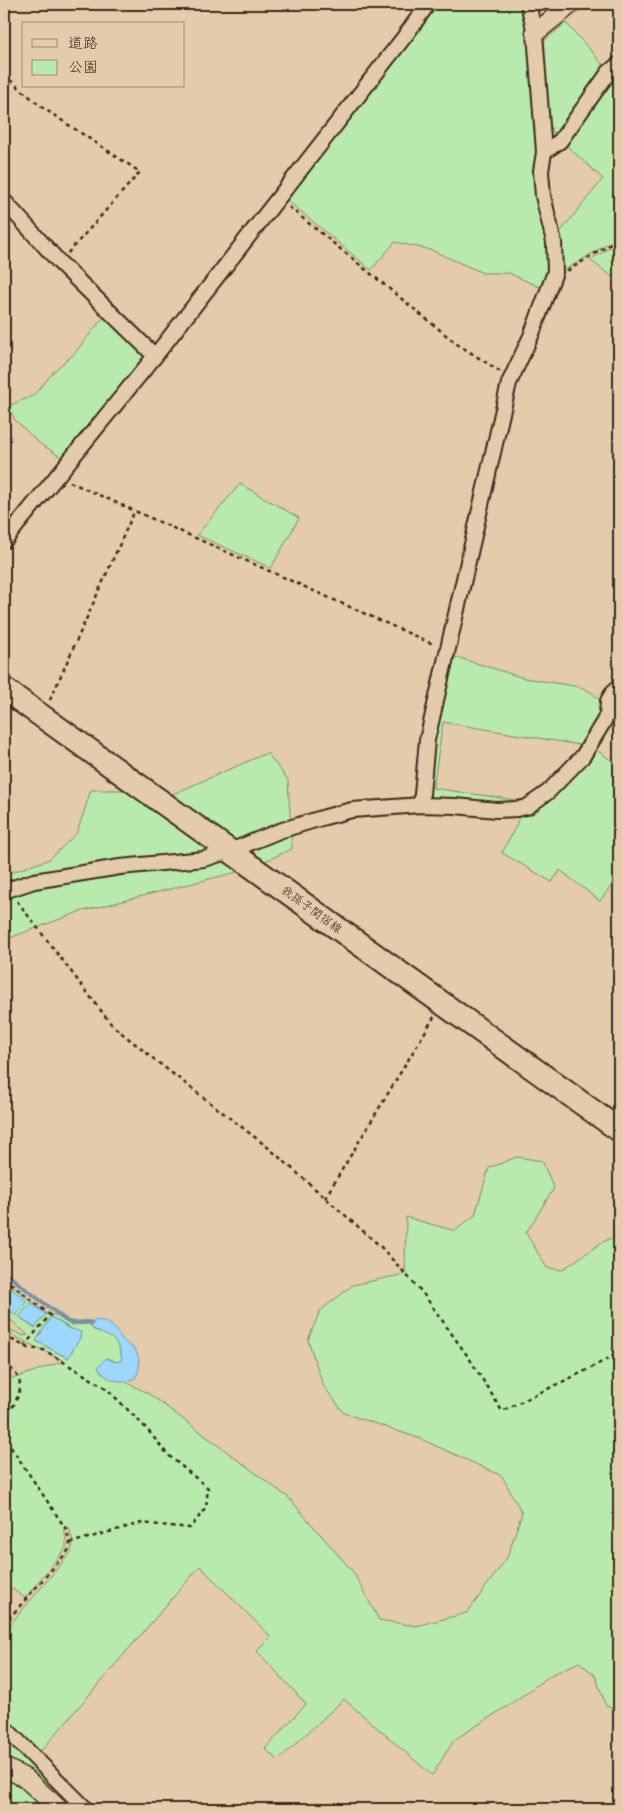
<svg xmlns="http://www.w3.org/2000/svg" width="623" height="1813" viewBox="0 0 623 1813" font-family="Delius,'Klee One',sans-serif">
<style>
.green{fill:#b8ebab;stroke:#7a8a64;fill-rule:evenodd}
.water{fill:#9cd8fd;stroke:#7592a4}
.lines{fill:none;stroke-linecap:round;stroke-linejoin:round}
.stream{stroke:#7592a4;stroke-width:4}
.minor-casing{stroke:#3b2a1e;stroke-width:18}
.tertiary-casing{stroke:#3b2a1e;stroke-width:21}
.primary-casing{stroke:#3b2a1e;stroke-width:26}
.path{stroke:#3b2a1e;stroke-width:2.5;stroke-dasharray:4 4;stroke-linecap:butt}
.minor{stroke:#e3cbab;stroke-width:14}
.tertiary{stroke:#e3cbab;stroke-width:18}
.primary{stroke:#e3cbab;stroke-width:22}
.labels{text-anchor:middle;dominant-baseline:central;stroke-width:4;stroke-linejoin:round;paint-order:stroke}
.street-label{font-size:12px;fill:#3b2a1e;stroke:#e3cbab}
</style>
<rect width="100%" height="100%" fill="#e3cbab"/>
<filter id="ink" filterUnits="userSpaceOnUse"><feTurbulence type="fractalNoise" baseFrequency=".02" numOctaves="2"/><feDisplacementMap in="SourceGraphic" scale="10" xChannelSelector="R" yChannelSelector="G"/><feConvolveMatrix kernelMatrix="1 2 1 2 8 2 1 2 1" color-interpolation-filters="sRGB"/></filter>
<g filter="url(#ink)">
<!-- green -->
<g class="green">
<path d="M436 4H524C535 58 534 115 538 170 540 197 549 223 551 249 552 262 548 277 546 290L509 273H483L431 250 395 242 371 270 287 200 286 197 406 44 422 27Z"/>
<polygon points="566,23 605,67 557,133 548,131 543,42"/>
<polygon points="613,76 619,82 619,237 560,273 556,237 603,179 564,143"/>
<polygon points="619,242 619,282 590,260"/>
<polygon points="106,314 148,354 66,460 39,443 15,420 8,406 33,396 56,369 74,354"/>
<polygon points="240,484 299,518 271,568 197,535"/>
<path d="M453 656 524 678 580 687C590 691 598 696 603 706L586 746 443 722 433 788 528 802 522 805 426 802 430 743Z"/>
<polygon points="591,747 619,765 619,875 600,901 560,870 552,882 502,853 516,826 521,811"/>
<polygon points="267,753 288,780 292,849 245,870 79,912 4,940 4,875 50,859 77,833 91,790 149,790 173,794"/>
<path d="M517 1157 542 1161 554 1188 526 1233 547 1268 562 1270 601 1243 619 1234V1711L606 1706 595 1675 579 1662 551 1675 509 1705 454 1740 432 1775 344 1699 278 1760 265 1749 306 1704 257 1651 271 1637 200 1566 40 1752 4 1719V1632L71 1552 73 1543 69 1527 63 1530 66 1537V1548L25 1598 4 1583V1380L21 1376 64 1361 4 1331V1327L24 1336 28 1335 4 1314V1306L16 1315 12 1289 4 1298V1295L13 1286 50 1317 53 1314 70 1325 89 1324 94 1330 109 1335 113 1338 117 1343 122 1358 120 1361 116 1362 108 1358 99 1368 149 1394 289 1498 353 1572 379 1620 416 1626 467 1613 507 1558 522 1513 502 1476 421 1439 344 1413 323 1385 308 1340 320 1311 353 1285 405 1274 406 1217 455 1231 475 1215 489 1168ZM51 1317 81 1335 68 1358 36 1341Z"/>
<polygon points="4,1728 87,1809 4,1809"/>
</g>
<!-- water -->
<g class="water">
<polygon points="12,1289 27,1301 16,1315 4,1306 4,1298"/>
<polygon points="31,1303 46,1314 35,1328 19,1317"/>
<polygon points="51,1317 68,1328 81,1332 80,1338 68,1358 36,1341"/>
<path d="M95 1320C111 1320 115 1330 123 1340 126 1344 130 1345 133 1348 141 1356 141 1369 135 1378 122 1385 104 1380 98 1367L106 1358 116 1362 120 1361 122 1358C116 1334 109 1339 92 1328L91 1325Z"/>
</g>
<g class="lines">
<!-- stream -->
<path class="stream" d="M4 1272 68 1322C77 1325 84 1320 92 1323"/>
<defs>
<g id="minor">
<polyline points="544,152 560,141 609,72 619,64"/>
<polyline points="4,201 60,263 155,356"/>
<polyline points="4,541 155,356 405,36 428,4"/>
<polyline points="421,805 427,740 509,383 531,336 555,272 554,242 543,196 541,171 544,152 535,33 528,4"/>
<polyline points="4,891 34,881 120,867 204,859 230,851 279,831 325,817 352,810 421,805 455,806 497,810 517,809 527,807 548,792 583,756 604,721 607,714 608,701 613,692 619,687"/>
<polyline points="4,1727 86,1809"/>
</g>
<g id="tertiary">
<polyline points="535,33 571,4"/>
<polyline points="4,1767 25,1778 59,1809"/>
</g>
<polyline id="primary" points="4,689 619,1130"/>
</defs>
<!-- minor casing -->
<use href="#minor" class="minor-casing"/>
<!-- tertiary casing -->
<use href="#tertiary" class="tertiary-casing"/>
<!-- primary casing -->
<use href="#primary" class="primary-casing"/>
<!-- path -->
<g class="path">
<polyline points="4,75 43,108 140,172 67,254"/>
<polyline points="289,207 457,344 501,372"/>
<polyline points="567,271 619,239"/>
<polyline points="70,482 435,645"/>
<polyline points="50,700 135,510"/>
<polyline points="17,901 112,1025 155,1060 270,1149 380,1246 422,1292 471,1361 502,1411 593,1367 619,1352"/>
<polyline points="325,1198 434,1017"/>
<polyline points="4,1278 50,1315 24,1346"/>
<polyline points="4,1336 29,1348 44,1350 106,1388 146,1428 168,1455 208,1488 206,1508 190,1528 141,1523 70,1543"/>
<path d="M4 1363C33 1383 16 1398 4 1423"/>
<polyline points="4,1433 4,1437 66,1529 70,1543 68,1551 4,1624"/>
</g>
<!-- minor -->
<use href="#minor" class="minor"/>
<!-- tertiary -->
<use href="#tertiary" class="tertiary"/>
<!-- primary -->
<use href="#primary" class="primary"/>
</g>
</g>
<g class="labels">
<!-- street labels -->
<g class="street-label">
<text transform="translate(312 909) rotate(36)">我孫子関宿線</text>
</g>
</g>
<!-- margin -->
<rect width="623" height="1813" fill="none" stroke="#e3cbab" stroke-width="20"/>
<rect x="10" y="10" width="603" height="1793" fill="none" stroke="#3b2a1e" stroke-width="2" filter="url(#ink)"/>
<!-- legend -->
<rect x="22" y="22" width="162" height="65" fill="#e3cbab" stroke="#a08b73"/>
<rect x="32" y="39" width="25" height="8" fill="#e3cbab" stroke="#a08b73"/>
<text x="68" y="48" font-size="15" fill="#3b2a1e">道路</text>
<rect x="32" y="60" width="25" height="15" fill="#b8ebab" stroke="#a08b73"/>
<text x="68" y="72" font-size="15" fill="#3b2a1e">公園</text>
</svg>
